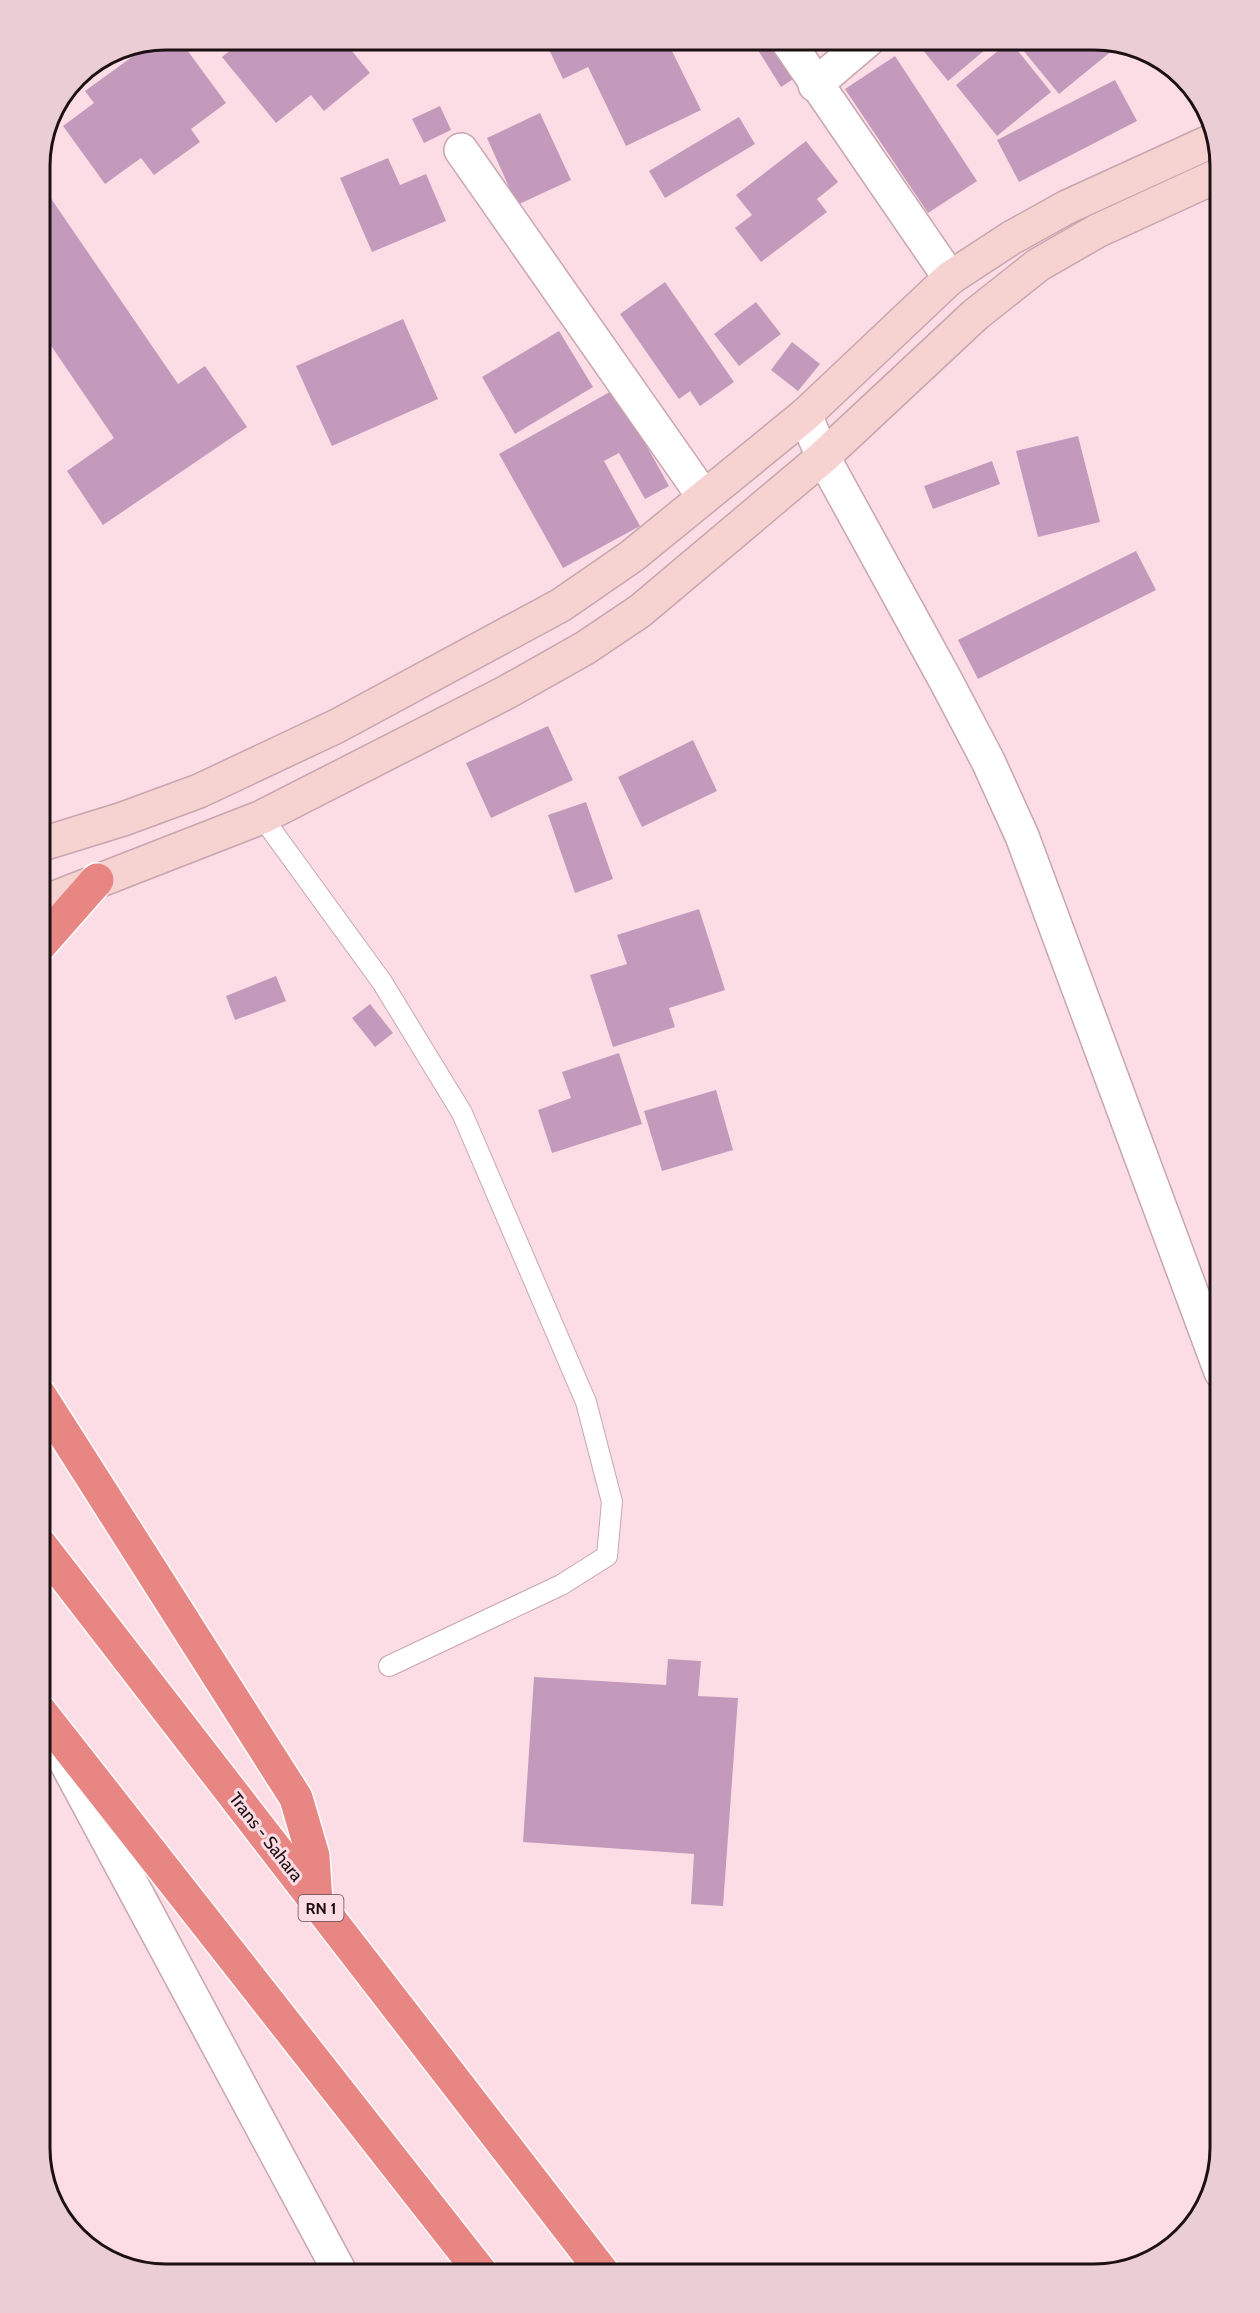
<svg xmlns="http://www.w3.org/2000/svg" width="1260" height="2313" viewBox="0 0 1260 2313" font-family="Cabin,sans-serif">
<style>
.building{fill:#c49abc}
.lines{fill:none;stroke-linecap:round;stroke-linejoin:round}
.service-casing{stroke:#c8a5af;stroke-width:22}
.minor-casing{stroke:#c8a5af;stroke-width:36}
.secondary-casing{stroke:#c8a5af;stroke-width:36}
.trunk-casing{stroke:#fff;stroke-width:36}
.service{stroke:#fff;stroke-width:20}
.minor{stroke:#fff;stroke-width:33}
.secondary{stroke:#f6d2d0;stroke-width:33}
.trunk{stroke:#e78683;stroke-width:33}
.labels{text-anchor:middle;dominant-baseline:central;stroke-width:6;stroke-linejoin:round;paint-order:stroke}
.shield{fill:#fcdde6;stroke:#5f4e52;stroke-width:1.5}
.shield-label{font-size:16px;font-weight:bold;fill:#1c1013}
.street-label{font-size:18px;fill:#1c1013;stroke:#fcdde6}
.rim{fill:none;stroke:#1c1013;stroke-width:3}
</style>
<rect width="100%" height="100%" fill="#fcdde6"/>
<!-- building -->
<g class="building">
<polygon points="179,39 226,103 191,129 200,142 154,175 141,158 105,184 63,126 94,103 85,91 154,41"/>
<polygon points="244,39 342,39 370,73 324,111 311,95 276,123 222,57"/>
<polygon points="544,39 666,39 701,110 626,146 588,67 563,79"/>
<polygon points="751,39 779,39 801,74 781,87"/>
<polygon points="914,39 998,39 948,81"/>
<polygon points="1014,39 1103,39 1119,45 1059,94"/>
<polygon points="1010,41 1051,92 997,136 956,85"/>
<polygon points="895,56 977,181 928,213 845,89"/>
<polygon points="1115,80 1137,121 1019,182 997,140"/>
<polygon points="440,106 451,130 424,143 412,119"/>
<polygon points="540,113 571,180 517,205 487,138"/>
<polygon points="739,117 755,144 665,198 649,171"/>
<polygon points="806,141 838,182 817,199 827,212 761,262 735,228 752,215 736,195"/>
<polygon points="388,158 400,185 426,174 446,221 372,252 340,178"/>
<polygon points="39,181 178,384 205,366 247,427 103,525 67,471 114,438 39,328 43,324 39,318"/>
<polygon points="665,282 734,382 700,406 690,391 679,399 620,314"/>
<polygon points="756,302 781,334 739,366 714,334"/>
<polygon points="403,319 438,399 332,446 296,366"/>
<polygon points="559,331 593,387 515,434 482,377"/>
<polygon points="792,342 820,364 798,391 771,370"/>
<polygon points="615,389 669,486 645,499 619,453 604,461 640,526 563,568 499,454"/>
<polygon points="1078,436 1100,522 1038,537 1016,451"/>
<polygon points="992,461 1000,484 933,509 924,486"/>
<polygon points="1136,551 1156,590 978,679 958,640"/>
<polygon points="548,726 573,780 491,818 466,763"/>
<polygon points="693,740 717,791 642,827 618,777"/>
<polygon points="586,802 613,879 575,893 548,815"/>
<polygon points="699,909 725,990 669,1008 675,1027 613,1047 590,975 627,964 617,935"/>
<polygon points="276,976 286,1001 235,1020 226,996"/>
<polygon points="370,1004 393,1033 375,1047 352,1018"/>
<polygon points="619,1053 642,1124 552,1153 538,1110 571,1098 562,1072"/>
<polygon points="716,1090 733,1150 662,1171 644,1111"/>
<polygon points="668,1659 701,1661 698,1696 738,1698 723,1906 691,1904 694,1854 523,1842 534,1677 666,1685"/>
</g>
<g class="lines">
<defs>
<polyline id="service" points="262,817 382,982 462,1113 586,1402 612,1502 607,1556 561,1585 389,1666"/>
<g id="minor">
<polyline points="786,39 950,278"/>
<polyline points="815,85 869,39"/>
<polyline points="461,150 704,497"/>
<polyline points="805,415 823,457 946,681 988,761 1022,836 1221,1372"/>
<polyline points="60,1751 341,2274"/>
</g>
<g id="secondary">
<polyline points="39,845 123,819 199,791 337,726 561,605 632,556 805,415 950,278 1011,238 1067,207 1216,139"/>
<polyline points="39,904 262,817 505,693 585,648 640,611 823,457 975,315 1038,265 1097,231 1221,174"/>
</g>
<g id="trunk">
<polyline points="39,946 97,880"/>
<polyline points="39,1394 296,1798 313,1856 316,1902"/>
<polyline points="39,1543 604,2274"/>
<polyline points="39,1710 482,2274"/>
</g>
</defs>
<!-- service casing -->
<use href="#service" class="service-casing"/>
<!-- minor casing -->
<use href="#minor" class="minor-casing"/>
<!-- secondary casing -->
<use href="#secondary" class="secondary-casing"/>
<!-- trunk casing -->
<use href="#trunk" class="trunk-casing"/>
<!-- service -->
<use href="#service" class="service"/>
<!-- minor -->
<use href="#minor" class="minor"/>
<!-- secondary -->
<use href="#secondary" class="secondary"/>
<!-- trunk -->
<use href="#trunk" class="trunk"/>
</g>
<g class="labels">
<!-- shield labels -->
<rect class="shield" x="298.5" y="1895" width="45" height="26" rx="4.5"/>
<g class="shield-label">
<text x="321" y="1908">RN 1</text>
</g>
<!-- street labels -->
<g class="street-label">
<text transform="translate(266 1837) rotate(52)">Trans - Sahara</text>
</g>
</g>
<!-- crop -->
<path d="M0 0H1260V2313H0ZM166 50H1094A116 116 0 0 1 1210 166V2148A116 116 0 0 1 1094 2264H166A116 116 0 0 1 50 2148V166A116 116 0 0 1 166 50Z" fill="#eacdd5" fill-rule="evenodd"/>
<path class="rim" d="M166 50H1094A116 116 0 0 1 1210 166V2148A116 116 0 0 1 1094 2264H166A116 116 0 0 1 50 2148V166A116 116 0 0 1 166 50Z"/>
</svg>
